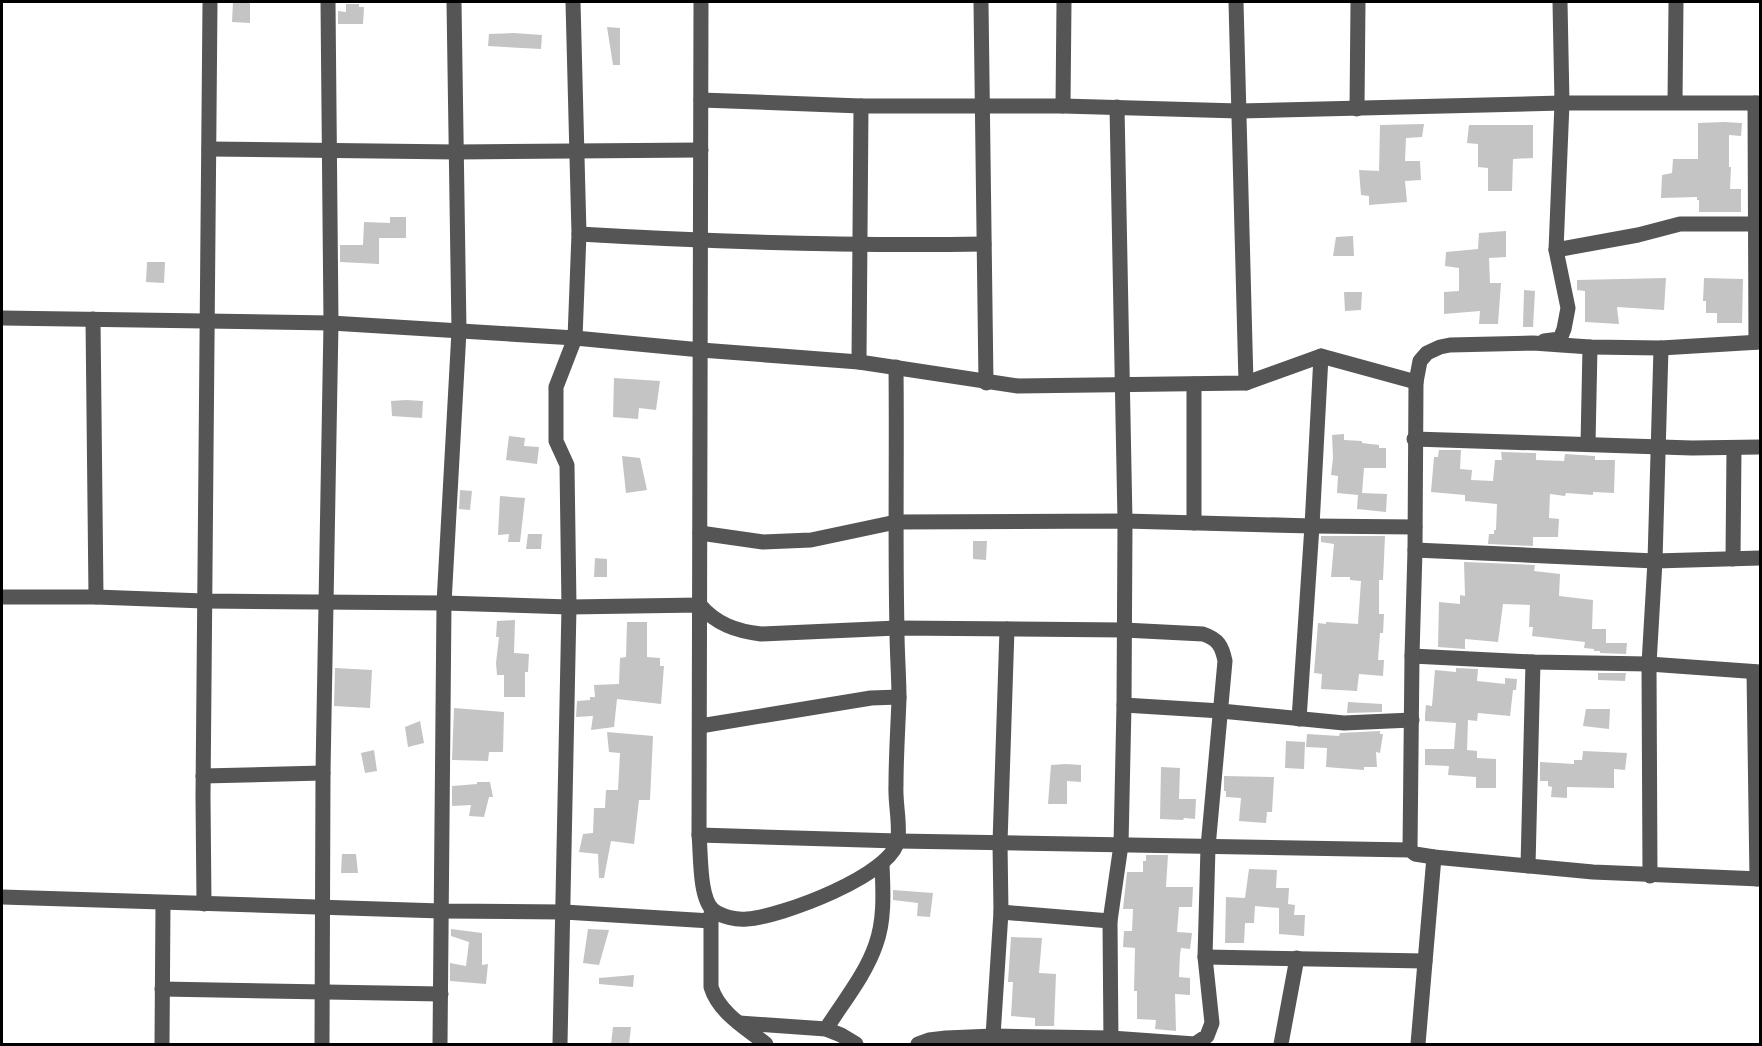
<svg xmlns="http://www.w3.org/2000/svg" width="1762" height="1046" viewBox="0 0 1762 1046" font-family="'Source Sans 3',sans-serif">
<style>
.building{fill:#c4c4c4}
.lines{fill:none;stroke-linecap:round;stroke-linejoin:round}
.minor{stroke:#555;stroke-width:15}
</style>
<rect width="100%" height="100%" fill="#fff"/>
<!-- building -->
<g class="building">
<polygon points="233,2 250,2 250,23 232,22"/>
<polygon points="346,4 359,4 359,7 364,7 363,24 338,24 338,11 346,12"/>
<polygon points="607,27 620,28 620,65 613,65"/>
<polygon points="514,33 542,35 541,49 488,46 489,34"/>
<polygon points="1724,122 1742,123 1741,136 1729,135 1729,167 1731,167 1730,189 1741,189 1741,212 1699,212 1699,200 1697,200 1697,197 1661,198 1662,175 1672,173 1673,159 1698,159 1698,123"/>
<polygon points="1424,124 1422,137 1406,138 1405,161 1420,161 1421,180 1405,181 1407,202 1369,205 1369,196 1361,195 1359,170 1379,171 1380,125"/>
<polygon points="1469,125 1533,125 1533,158 1513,159 1512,191 1488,191 1488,168 1478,167 1478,144 1467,143"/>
<polygon points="390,217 406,217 406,238 379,238 379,264 340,262 340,245 363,245 364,222 390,223"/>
<polygon points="1506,231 1506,257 1489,258 1490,283 1501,283 1498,324 1479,324 1480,311 1444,314 1444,292 1459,291 1459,268 1445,266 1446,252 1478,249 1479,233"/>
<polygon points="1353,236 1354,256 1333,256 1336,237"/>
<polygon points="147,262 165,262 164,283 146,282"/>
<polygon points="1666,278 1664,310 1617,307 1619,324 1585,322 1585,291 1577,290 1577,280"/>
<polygon points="1704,278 1743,279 1742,323 1717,323 1717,313 1706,313 1706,301 1703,301"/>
<polygon points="1524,290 1535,291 1533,327 1523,327"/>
<polygon points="1344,292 1362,292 1361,310 1345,311"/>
<polygon points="614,378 660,381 656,410 639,408 638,419 613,417"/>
<polygon points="406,400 423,401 422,418 392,416 391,401"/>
<polygon points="1344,434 1344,440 1362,441 1362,443 1379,445 1379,448 1386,448 1386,468 1364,468 1362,493 1387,494 1386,512 1357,509 1358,495 1337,493 1338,476 1331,475 1333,458 1332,435"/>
<polygon points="509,436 525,438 524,446 539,447 537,464 506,460"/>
<polygon points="1439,450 1461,450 1460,469 1472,470 1471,480 1493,481 1495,460 1502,460 1501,452 1536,453 1536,460 1564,461 1565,454 1595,456 1595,460 1615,460 1614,493 1593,492 1593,495 1566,493 1565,496 1550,494 1549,518 1559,519 1558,537 1533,537 1533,546 1488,544 1489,534 1494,534 1494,530 1496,530 1497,504 1465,501 1465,495 1431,492 1434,457 1438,457"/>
<polygon points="622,456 640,458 647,490 626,493"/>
<polygon points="460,490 472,491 470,510 459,509"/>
<polygon points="500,496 525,498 520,542 508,542 509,534 498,535"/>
<polygon points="528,534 542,534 541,549 526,549"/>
<polygon points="1321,536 1385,536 1383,580 1379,580 1379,614 1384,614 1383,633 1380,633 1378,660 1384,660 1383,676 1359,674 1357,691 1321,689 1322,674 1314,673 1318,623 1326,624 1326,622 1358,624 1361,581 1350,580 1350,577 1331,577 1334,544 1321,542"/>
<polygon points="973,541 987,541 986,560 973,559"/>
<polygon points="595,558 607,559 607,577 594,577"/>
<polygon points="1464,562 1535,565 1534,571 1560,574 1559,596 1593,600 1592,629 1606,629 1606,643 1627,643 1626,654 1600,653 1600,651 1594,651 1594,649 1584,648 1585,642 1532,636 1533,627 1529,627 1530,605 1503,604 1498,642 1465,639 1465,649 1438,647 1439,602 1460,604 1460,595 1465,596"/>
<polygon points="515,620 514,653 529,654 528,672 525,672 525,697 504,697 504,675 497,675 496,663 499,637 496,637 497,621"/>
<polygon points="627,622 647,622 647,657 660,658 660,666 664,666 661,704 617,699 614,727 591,730 593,716 576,717 577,701 590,700 590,697 595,697 594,685 619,684 620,658 626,657"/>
<polygon points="335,668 372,670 370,708 334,706"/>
<polygon points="1456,668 1478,669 1477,681 1505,684 1505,678 1517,679 1516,690 1513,690 1510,716 1478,713 1477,721 1468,720 1467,750 1477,751 1477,758 1496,759 1496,788 1476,788 1476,777 1448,775 1449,766 1425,765 1425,749 1454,749 1456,723 1425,721 1425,715 1426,705 1432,706 1435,670 1456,672"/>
<polygon points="1598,673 1626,673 1625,681 1598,680"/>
<polygon points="1348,702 1382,704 1382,712 1347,713"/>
<polygon points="454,708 504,712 503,752 489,752 488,761 452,760"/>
<polygon points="1586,709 1610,709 1609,729 1583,726"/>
<polygon points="420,721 424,743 408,747 405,727"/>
<polygon points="1380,731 1380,734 1383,734 1380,753 1376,752 1377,767 1364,767 1364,770 1326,767 1327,748 1306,747 1307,734 1339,736 1340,733"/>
<polygon points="607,732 653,736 650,800 639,800 634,844 611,841 604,878 599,878 598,854 579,852 583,834 593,833 594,808 605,808 606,790 618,790 620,753 609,752"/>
<polygon points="1286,741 1305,742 1304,769 1285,768"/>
<polygon points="374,750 377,771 365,773 361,753"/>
<polygon points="1583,751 1627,753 1625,770 1614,769 1614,788 1567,787 1567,798 1551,797 1552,787 1548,786 1548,781 1540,781 1540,762 1574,764 1574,760 1582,760"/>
<polygon points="1066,764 1081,765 1081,782 1067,781 1067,804 1048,804 1051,765"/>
<polygon points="1161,767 1180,768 1179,799 1196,799 1195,819 1184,818 1183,820 1160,819"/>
<polygon points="1224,776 1274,777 1272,812 1267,812 1266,823 1239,821 1241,798 1226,797 1226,791 1224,791"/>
<polygon points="477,782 490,782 493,797 489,797 484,817 469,816 471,805 452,806 452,786 477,784"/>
<polygon points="342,854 356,854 358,873 341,873"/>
<polygon points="1146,855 1168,855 1166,887 1193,887 1192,907 1179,907 1177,932 1192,933 1190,949 1181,948 1180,954 1179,977 1190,978 1190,995 1175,994 1176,1031 1155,1029 1156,1020 1137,1019 1137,991 1134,991 1135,948 1123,947 1124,931 1132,931 1133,909 1123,909 1127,872 1143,872 1143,861 1146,861"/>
<polygon points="1249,869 1277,870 1276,888 1289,888 1288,904 1295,905 1294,915 1305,915 1304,936 1279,934 1279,908 1255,906 1254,923 1245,923 1244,943 1225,943 1226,897 1245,898"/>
<polygon points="893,890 933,893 930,917 917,916 918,903 893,900"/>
<polygon points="451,929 482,933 482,965 488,964 486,984 450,981 450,963 466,966 469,942 451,936"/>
<polygon points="588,929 609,930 599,965 583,963"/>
<polygon points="1011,937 1042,938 1039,973 1056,974 1054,1026 1035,1026 1035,1018 1011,1016 1013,982 1008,982"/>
<polygon points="634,975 633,987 599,984 599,978"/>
<polygon points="613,1027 631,1027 629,1044 611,1044"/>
</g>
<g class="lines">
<!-- minor -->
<g class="minor">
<path d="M701 2 699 835C701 854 699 898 713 910 722 917 736 920 747 919 780 917 894 875 898 839 900 821 895 803 896 785 896 756 898 727 899 699 899 676 897 653 897 631 895 543 897 455 896 367"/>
<polyline points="981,2 986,383"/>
<polyline points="1236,2 1246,383"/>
<polyline points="701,100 861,106 1063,106 1239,111 1562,103 1760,103"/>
<polyline points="1675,102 1676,2"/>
<polyline points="1755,103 1756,342"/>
<polyline points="1063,106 1064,2"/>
<polyline points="1357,109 1358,2"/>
<polyline points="209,149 457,152 701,150"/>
<path d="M579 234C714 242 849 246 984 244"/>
<polyline points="1556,250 1638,235 1680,224 1754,224"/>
<polyline points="2,318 331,323 575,338 701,350 859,362 1018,386 1246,383 1321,356 1416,382"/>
<polyline points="93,319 96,597"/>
<polyline points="1544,341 1560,339 1564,329 1568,308 1556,250 1562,103 1560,2"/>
<polyline points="859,362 861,106"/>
<polyline points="1414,439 1692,448 1760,447"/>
<polyline points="1588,444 1590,347"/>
<polyline points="1194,523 1194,384"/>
<polyline points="700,533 763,542 811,540 896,522 1125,521 1312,526 1415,527"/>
<polyline points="1415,550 1655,561 1760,558"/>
<polyline points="1733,559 1734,448"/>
<path d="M2 597H96L204 601 444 603 569 607 700 605C716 624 736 631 761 634L897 628 1124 630 1203 634C1218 639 1222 646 1225 661L1208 847 1205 957 1212 1023 1207 1036 1195 1044 1111 1038 993 1036 946 1038 929 1040 918 1044"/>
<polyline points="1412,656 1533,662 1649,664 1760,672"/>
<polyline points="1754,672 1757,879"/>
<polyline points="1124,705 1221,711 1344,723 1412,720"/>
<polyline points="1299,719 1312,526 1321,356"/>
<polyline points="700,726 871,698 899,697"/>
<polyline points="203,776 323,773"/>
<polyline points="699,835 898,841 1410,850 1415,854 1434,857 1593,872 1760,879"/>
<polyline points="1410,850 1412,656 1415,550 1416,382 1420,361 1427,353 1440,347 1450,345 1533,343 1590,347 1661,348 1760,342"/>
<polyline points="1528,866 1533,662"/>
<polyline points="1650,876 1649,664 1655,561 1661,348"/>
<polyline points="2,897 441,911 564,912 711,921"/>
<polyline points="204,904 203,797 210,2"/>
<polyline points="1001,912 1110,921"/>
<path d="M711 913V987C719 1013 746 1028 766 1044"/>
<polyline points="1205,957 1425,961"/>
<polyline points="162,989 441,994"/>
<polyline points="739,1023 826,1029 841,1035 856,1044"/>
<path d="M826 1029C843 1002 866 974 876 944 885 919 883 890 882 864"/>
<polyline points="993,1036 1001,912 1000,843 1007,629"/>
<polyline points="162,1044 163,903"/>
<polyline points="322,1044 323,773 331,323 328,2"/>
<polyline points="440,1044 444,603 459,331 454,2"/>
<polyline points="560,1044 569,607 567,465 556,441 556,387 575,338 579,234 573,2"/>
<polyline points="1111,1044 1110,921 1121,845 1124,705 1125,521 1117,107"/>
<polyline points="1281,1044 1297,958"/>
<polyline points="1418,1044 1434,857"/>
</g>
</g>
<!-- border -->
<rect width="1762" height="1046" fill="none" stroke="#000000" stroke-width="6"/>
</svg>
